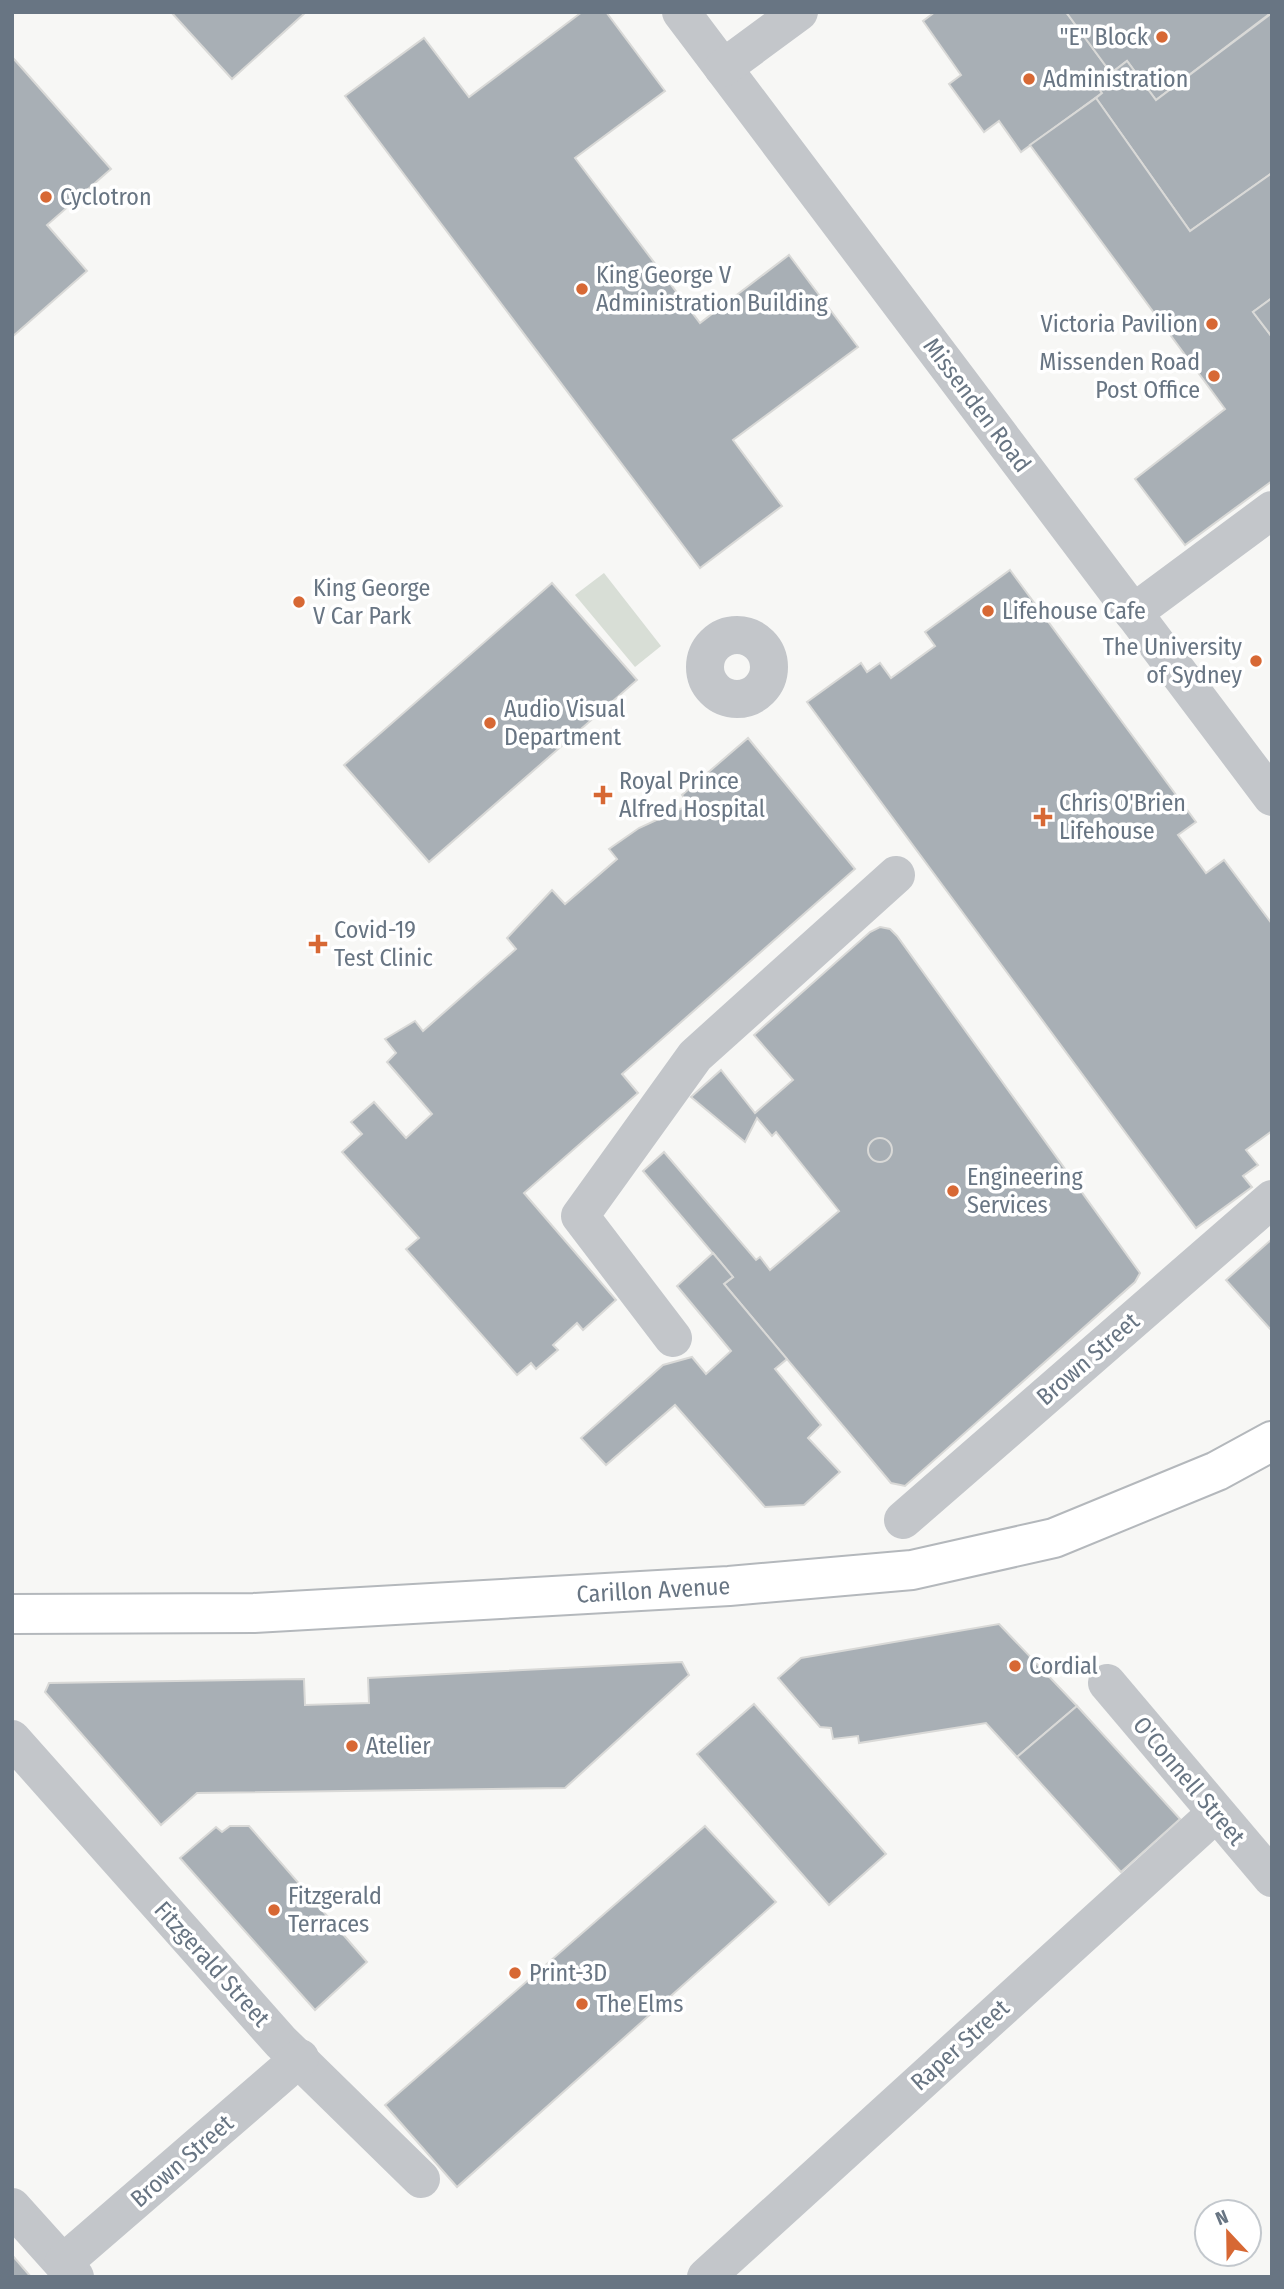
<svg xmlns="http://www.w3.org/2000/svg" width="1284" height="2289" viewBox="0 0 1284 2289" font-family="'Fira Sans Condensed',sans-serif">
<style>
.green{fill:#d8ded6}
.building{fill:#a8afb5;stroke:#d9d9d7;stroke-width:2}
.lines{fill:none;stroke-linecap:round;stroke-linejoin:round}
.major-casing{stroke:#b4b8bc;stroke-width:42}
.minor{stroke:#c3c6ca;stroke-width:38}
.major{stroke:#fff;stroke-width:38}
.poi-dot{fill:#d76834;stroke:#fff;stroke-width:2.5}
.labels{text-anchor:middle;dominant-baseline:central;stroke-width:7;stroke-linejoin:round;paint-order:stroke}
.poi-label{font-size:24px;fill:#687583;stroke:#fff;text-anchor:start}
.street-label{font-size:24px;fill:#687583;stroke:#fff}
</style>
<rect width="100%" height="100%" fill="#f7f7f5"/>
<!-- green -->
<polygon class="green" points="604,573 661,646 635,667 575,595"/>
<!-- building -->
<g class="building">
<polygon points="171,12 306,12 232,79"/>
<polygon points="582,12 606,12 665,91 575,158 700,323 789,255 858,347 733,440 782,506 700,568 345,96 424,38 469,97"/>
<polygon points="935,12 1066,12 1111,73 1096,85 1102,93 1021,152 999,121 984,132 949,84 961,75 923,21"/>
<polygon points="1272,12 1156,100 1127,61 1111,73 1066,12"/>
<polygon points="1272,13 1272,173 1190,231 1096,98 1102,93 1096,85 1127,61 1156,100"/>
<polygon points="13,58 111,169 47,225 87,271 12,337"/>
<polygon points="1096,98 1190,231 1272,173 1272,298 1253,312 1272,337 1272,481 1185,545 1135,479 1225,409 1030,145"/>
<polygon points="1272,298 1272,337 1253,312"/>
<polygon points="1010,570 1196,822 1178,835 1206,873 1224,860 1272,924 1272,1131 1246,1150 1258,1165 1243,1176 1252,1187 1196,1228 807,702 861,663 867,672 880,663 891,678 935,646 925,632"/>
<polygon points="552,583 637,680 429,862 344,765"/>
<polygon points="748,738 855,869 622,1074 638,1093 524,1193 616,1300 583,1330 577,1323 553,1345 558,1350 536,1369 531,1363 517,1375 406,1249 419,1238 342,1152 362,1134 351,1122 374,1102 406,1138 432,1114 387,1062 396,1053 385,1039 415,1021 423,1031 516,949 507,938 552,890 565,904 617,859 609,849 639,828 689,805 682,795"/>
<polygon points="880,927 890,929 897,936 1140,1273 1135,1282 905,1486 891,1483 724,1284 733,1277 643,1171 664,1152 756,1260 760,1257 770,1270 839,1211 776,1132 772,1136 757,1118 745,1142 691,1097 721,1070 755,1113 793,1080 754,1035 870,932"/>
<circle cx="880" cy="1150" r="12"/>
<polygon points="1272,1239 1272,1331 1226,1280"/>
<polygon points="713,1253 733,1277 724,1284 787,1359 775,1369 821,1425 808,1438 840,1472 804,1505 765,1507 675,1405 606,1465 581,1438 663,1365 692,1357 706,1374 731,1351 677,1286"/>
<polygon points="999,1624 1077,1706 1017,1757 986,1723 859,1743 858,1736 833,1739 831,1728 820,1727 778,1678 801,1658"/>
<polygon points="682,1662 689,1675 565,1788 197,1793 161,1825 45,1692 49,1683 304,1679 305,1705 369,1703 368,1678"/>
<polygon points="754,1704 886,1854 829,1905 697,1754"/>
<polygon points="1077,1706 1180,1819 1121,1872 1017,1757"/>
<polygon points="230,1826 249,1826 367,1962 315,2010 180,1858 216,1827 222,1832"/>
<polygon points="705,1826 776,1902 457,2187 385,2105"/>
<polygon points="12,2255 31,2277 12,2277"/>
</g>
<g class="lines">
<defs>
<g id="major">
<path id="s1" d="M12 1614 254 1613 729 1586 912 1570 1054 1538 1217 1471 1272 1441"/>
</g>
</defs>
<!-- major casing -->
<use href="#major" class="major-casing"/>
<!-- minor -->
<g class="minor">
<polyline points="681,12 1272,797"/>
<polyline points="723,68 799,12"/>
<polyline points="1133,613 1272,510"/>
<circle cx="737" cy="667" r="32"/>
<polyline points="673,1338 580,1216 695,1056 896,875"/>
<polyline points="903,1520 1272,1199"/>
<polyline points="1107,1683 1272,1878"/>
<polyline points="12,1739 281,2042 421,2179"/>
<polyline points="12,2207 75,2277"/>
<polyline points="63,2263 300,2058"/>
<polyline points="706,2277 1215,1814"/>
</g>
<!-- major -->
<use href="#major" class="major"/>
</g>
<!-- markers -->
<g class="poi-dot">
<circle cx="1162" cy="37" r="7"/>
<circle cx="1029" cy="79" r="7"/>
<circle cx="46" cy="197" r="7"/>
<circle cx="582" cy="289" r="7"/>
<circle cx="1212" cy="324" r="7"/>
<circle cx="1214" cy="376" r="7"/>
<circle cx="299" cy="602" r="7"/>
<circle cx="988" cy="611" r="7"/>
<circle cx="1256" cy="661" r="7"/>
<circle cx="490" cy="723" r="7"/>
<path d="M599.5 784.5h7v7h7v7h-7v7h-7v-7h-7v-7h7z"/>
<path d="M1039.5 806.5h7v7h7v7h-7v7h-7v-7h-7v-7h7z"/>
<path d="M314.5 933.5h7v7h7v7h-7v7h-7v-7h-7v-7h7z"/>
<circle cx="953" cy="1191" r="7"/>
<circle cx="1015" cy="1666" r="7"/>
<circle cx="352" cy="1746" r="7"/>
<circle cx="274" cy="1910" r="7"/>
<circle cx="515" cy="1973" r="7"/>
<circle cx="582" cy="2004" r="7"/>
</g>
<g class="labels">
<!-- poi labels -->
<g class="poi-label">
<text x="1148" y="37" text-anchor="end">"E" Block</text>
<text x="1043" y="79">Administration</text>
<text x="60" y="197">Cyclotron</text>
<text x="596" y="275">King George V<tspan x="596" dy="28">Administration Building</tspan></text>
<text x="1198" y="324" text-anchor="end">Victoria Pavilion</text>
<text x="1200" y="362" text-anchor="end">Missenden Road<tspan x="1200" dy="28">Post Office</tspan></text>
<text x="313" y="588">King George<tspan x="313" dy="28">V Car Park</tspan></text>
<text x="1002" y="611">Lifehouse Cafe</text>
<text x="1242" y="647" text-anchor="end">The University<tspan x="1242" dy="28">of Sydney</tspan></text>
<text x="504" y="709">Audio Visual<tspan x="504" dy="28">Department</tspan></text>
<text x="619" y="781">Royal Prince<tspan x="619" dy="28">Alfred Hospital</tspan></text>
<text x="1059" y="803">Chris O'Brien<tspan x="1059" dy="28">Lifehouse</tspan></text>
<text x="334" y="930">Covid-19<tspan x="334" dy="28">Test Clinic</tspan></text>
<text x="967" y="1177">Engineering<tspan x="967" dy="28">Services</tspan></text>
<text x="1029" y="1666">Cordial</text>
<text x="366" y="1746">Atelier</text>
<text x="288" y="1896">Fitzgerald<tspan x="288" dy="28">Terraces</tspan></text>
<text x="529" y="1973">Print-3D</text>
<text x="596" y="2004">The Elms</text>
</g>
<!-- street labels -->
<g class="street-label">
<text transform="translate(977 405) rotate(53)">Missenden Road</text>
<text transform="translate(1088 1359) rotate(-41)">Brown Street</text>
<text stroke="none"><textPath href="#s1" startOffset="642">Carillon Avenue</textPath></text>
<text transform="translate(1189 1781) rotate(50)">O'Connell Street</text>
<text transform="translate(212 1964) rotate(48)">Fitzgerald Street</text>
<text transform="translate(960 2045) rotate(-42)">Raper Street</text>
<text transform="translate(182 2161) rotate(-41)">Brown Street</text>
</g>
</g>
<!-- border -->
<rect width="1284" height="2289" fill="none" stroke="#687583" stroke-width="28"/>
<!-- north arrow -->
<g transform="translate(1228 2233) rotate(338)"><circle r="33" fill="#ffffff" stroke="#c3c8cd" stroke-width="2"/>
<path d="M0-5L12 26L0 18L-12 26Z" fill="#d76834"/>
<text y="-10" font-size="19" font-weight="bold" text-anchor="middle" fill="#687583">N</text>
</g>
</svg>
